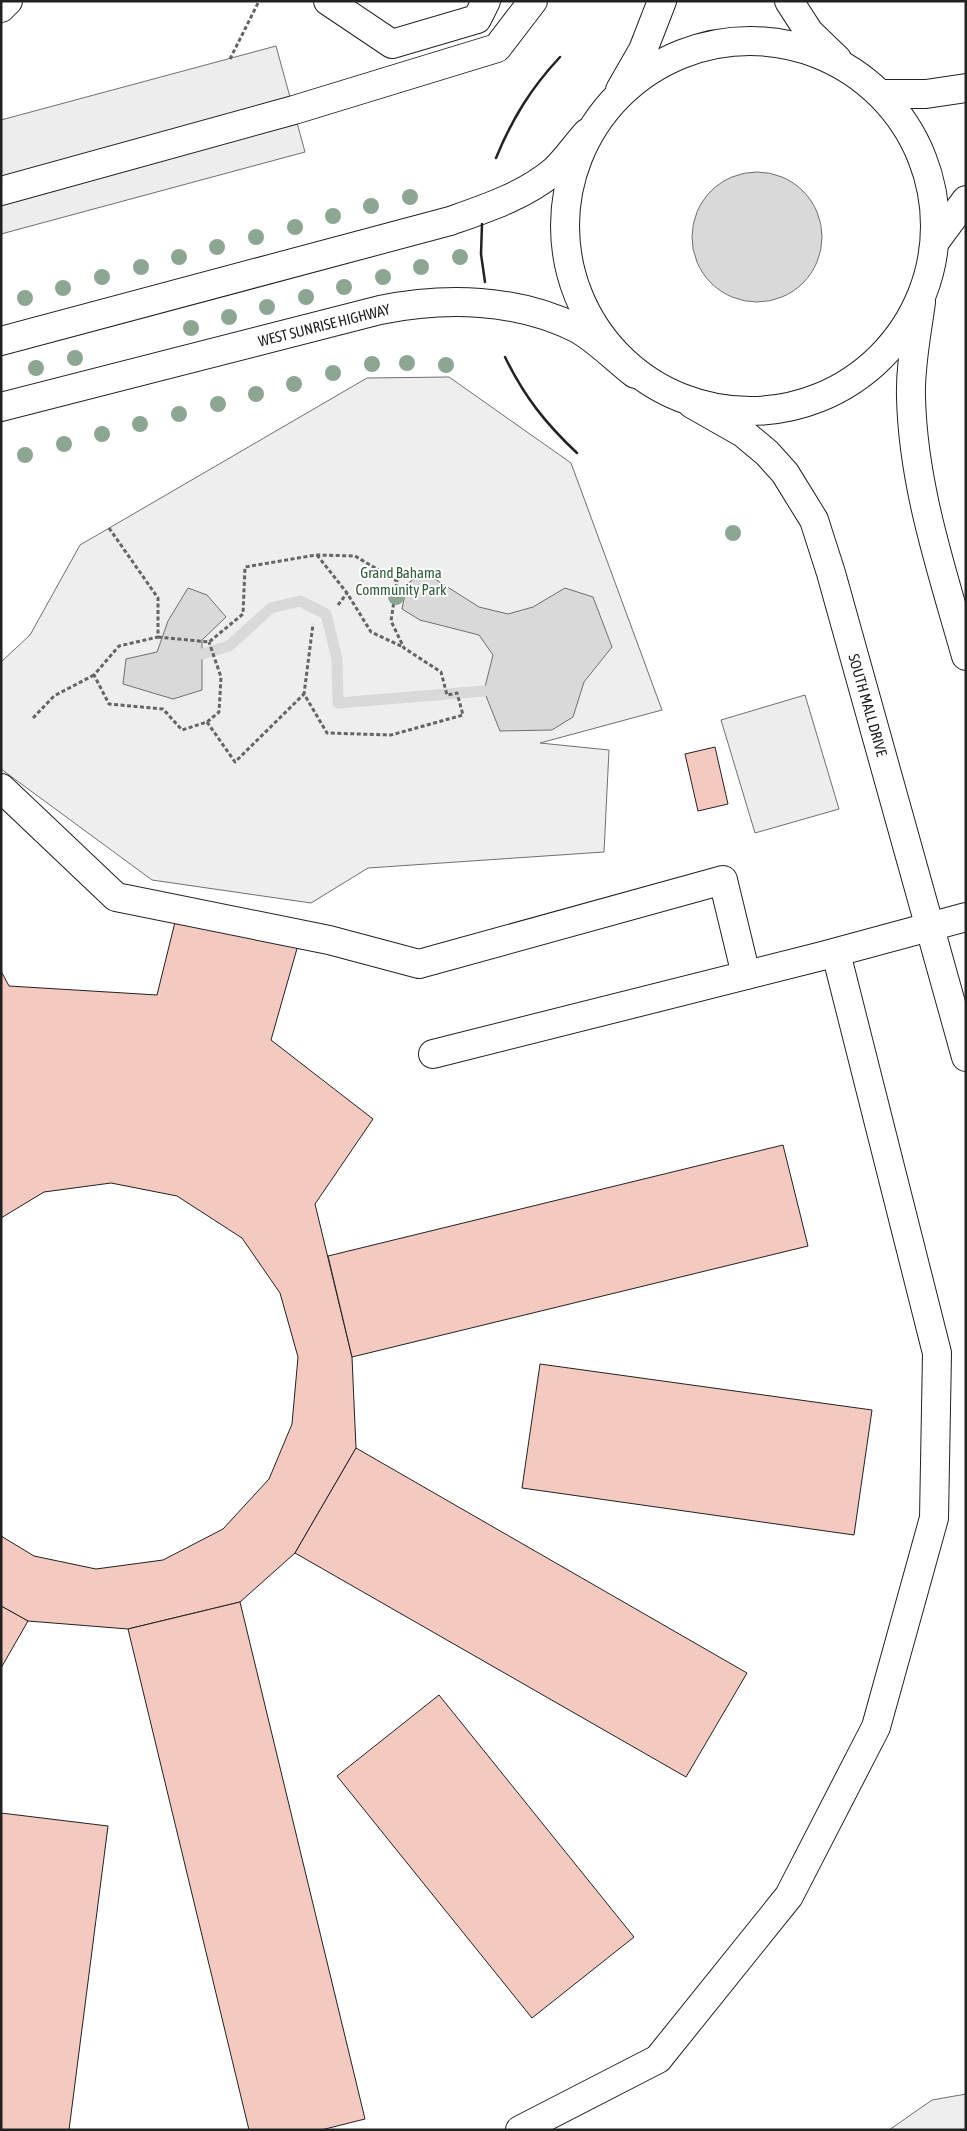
<svg xmlns="http://www.w3.org/2000/svg" width="967" height="2131" viewBox="0 0 967 2131" font-family="'Asap Condensed',sans-serif">
<style>
.green{fill:#eee;stroke:#6f6f6f}
.parking{fill:#ededed;stroke:#6f6f6f}
.water{fill:#d9d9d9;stroke:#6f6f6f}
.lines{fill:none;stroke-linecap:round;stroke-linejoin:round}
.stream{stroke:#d9d9d9;stroke-width:11}
.building{fill:#f3c9c0;stroke:#222}
.minor-casing{stroke:#222;stroke-width:30}
.major-casing{stroke:#222;stroke-width:30}
.path{stroke:#646464;stroke-width:3;stroke-dasharray:4 2.5;stroke-linecap:butt}
.minor{stroke:#fff;stroke-width:28}
.major{stroke:#fff;stroke-width:28}
.wall{stroke:#222;stroke-width:2.5}
.tree{fill:#8da692}
.labels{text-anchor:middle;dominant-baseline:central;stroke-width:4;stroke-linejoin:round;paint-order:stroke}
.street-label{font-size:15px;fill:#222;stroke:#fff}
.park-label{font-size:15px;fill:#2f5e38;stroke:#fff}
</style>
<rect width="100%" height="100%" fill="#fff"/>
<!-- green -->
<g class="green">
<polygon points="449,377 571,463 662,710 540,743 609,750 604,852 368,868 311,903 152,880 1,769 1,662 30,635 80,545 367,378"/>
<polygon points="966,2094 966,2130 889,2130 932,2100"/>
</g>
<!-- parking -->
<g class="parking">
<polygon points="276,46 305,152 1,234 1,120"/>
<polygon points="805,695 839,809 755,833 721,720"/>
</g>
<!-- water -->
<g class="water">
<circle cx="757" cy="237" r="65"/>
<polygon points="424,572 479,607 508,614 533,607 565,588 593,597 612,647 584,682 573,717 552,730 500,731 484,691 493,655 479,635 420,620 402,609 407,584"/>
<polygon points="188,588 207,595 226,617 202,640 202,690 173,699 123,684 126,659 157,652 168,621"/>
</g>
<g class="lines">
<!-- stream -->
<polyline class="stream" points="202,654 229,646 271,608 300,601 326,614 337,659 338,703 484,691"/>
</g>
<!-- building -->
<g class="building">
<polygon points="715,747 728,804 698,811 685,754"/>
<polygon points="177,914 300,938 271,1040 373,1119 315,1204 352,1357 356,1448 295,1553 240,1602 128,1629 28,1621 1,1606 1,1536 34,1556 96,1569 163,1560 223,1529 269,1479 292,1424 298,1357 280,1293 242,1238 177,1196 111,1183 44,1192 1,1218 1,971 9,986 157,995"/>
<polygon points="783,1145 808,1246 352,1357 328,1256"/>
<polygon points="540,1364 872,1410 854,1535 522,1488"/>
<polygon points="356,1448 747,1673 686,1777 295,1553"/>
<polygon points="240,1602 365,2119 321,2130 249,2130 128,1629"/>
<polygon points="1,1606 28,1621 1,1668"/>
<polygon points="439,1695 634,1937 532,2018 337,1776"/>
<polygon points="1,1813 108,1826 69,2130 1,2130"/>
</g>
<g class="lines">
<defs>
<g id="minor">
<polyline points="328,1 392,44 477,19 486,1"/>
<polyline points="1,8 8,1"/>
<polyline points="1,191 294,110 497,48 533,1"/>
<path d="M921 302C917 333 910 365 911 397 913 486 942 571 966 656"/>
<path d="M1 341 450 221C487 208 524 196 554 171 566 160 576 145 587 133"/>
<polyline points="692,404 743,433 767,453 785,473 814,520 831,573 966,1057"/>
<path d="M1 407 380 310C445 297 517 298 578 329 596 339 618 361 635 374"/>
<polyline points="1,788 116,897 329,940 419,964 723,880 746,975"/>
<polyline points="433,1054 822,956 966,917"/>
<polyline points="520,2130 658,2059 789,1896 876,1727 934,1518 937,1353 836,953"/>
</g>
<g id="major">
<polyline points="789,1 809,32 837,59"/>
<circle cx="750" cy="226" r="185"/>
<polyline points="620,90 643,50 662,1"/>
<polyline points="883,94 926,94 966,88"/>
<polyline points="937,239 966,200"/>
</g>
</defs>
<!-- minor casing -->
<use href="#minor" class="minor-casing"/>
<!-- major casing -->
<use href="#major" class="major-casing"/>
<!-- path -->
<g class="path">
<polyline points="230,59 259,1"/>
<polyline points="109,528 158,598 158,637 119,646 94,675 109,704 163,709 182,730 207,722 219,712 221,677 209,642"/>
<polyline points="317,555 347,593 371,632 403,647"/>
<polyline points="338,605 347,593"/>
<polyline points="158,637 209,642 243,614 245,567 316,555 355,556 397,581 391,621 404,648 441,672 447,695 457,693 463,715 391,735 327,733 304,694 313,624"/>
<polyline points="33,718 54,696 94,675"/>
<polyline points="207,722 235,762 304,694"/>
</g>
<!-- minor -->
<use href="#minor" class="minor"/>
<!-- major -->
<use href="#major" class="major"/>
<!-- wall -->
<g class="wall">
<path d="M496 158C512 119 531 88 560 57"/>
<polyline points="482,224 481,254 485,282"/>
<path d="M505 357C524 396 545 423 577 453"/>
</g>
</g>
<!-- trees -->
<g class="tree">
<circle cx="410" cy="197" r="8"/>
<circle cx="371" cy="206" r="8"/>
<circle cx="333" cy="216" r="8"/>
<circle cx="295" cy="227" r="8"/>
<circle cx="256" cy="237" r="8"/>
<circle cx="217" cy="247" r="8"/>
<circle cx="179" cy="257" r="8"/>
<circle cx="460" cy="257" r="8"/>
<circle cx="141" cy="267" r="8"/>
<circle cx="421" cy="267" r="8"/>
<circle cx="102" cy="277" r="8"/>
<circle cx="383" cy="277" r="8"/>
<circle cx="344" cy="287" r="8"/>
<circle cx="63" cy="288" r="8"/>
<circle cx="306" cy="297" r="8"/>
<circle cx="25" cy="298" r="8"/>
<circle cx="267" cy="307" r="8"/>
<circle cx="229" cy="317" r="8"/>
<circle cx="191" cy="328" r="8"/>
<circle cx="75" cy="358" r="8"/>
<circle cx="407" cy="363" r="8"/>
<circle cx="372" cy="364" r="8"/>
<circle cx="446" cy="365" r="8"/>
<circle cx="36" cy="368" r="8"/>
<circle cx="333" cy="373" r="8"/>
<circle cx="294" cy="384" r="8"/>
<circle cx="256" cy="394" r="8"/>
<circle cx="218" cy="404" r="8"/>
<circle cx="179" cy="414" r="8"/>
<circle cx="140" cy="424" r="8"/>
<circle cx="102" cy="434" r="8"/>
<circle cx="64" cy="444" r="8"/>
<circle cx="25" cy="455" r="8"/>
<circle cx="733" cy="533" r="8"/>
<circle cx="396" cy="597" r="8"/>
</g>
<g class="labels">
<!-- street labels -->
<g class="street-label">
<text transform="translate(324 325) rotate(-14)">WEST SUNRISE HIGHWAY</text>
<text transform="translate(868 705) rotate(74)">SOUTH MALL DRIVE</text>
</g>
<!-- park labels -->
<g class="park-label">
<text x="401" y="572">Grand Bahama<tspan x="401" dy="17">Community Park</tspan></text>
</g>
</g>
<!-- border -->
<rect width="967" height="2131" fill="none" stroke="#222222" stroke-width="5"/>
</svg>
